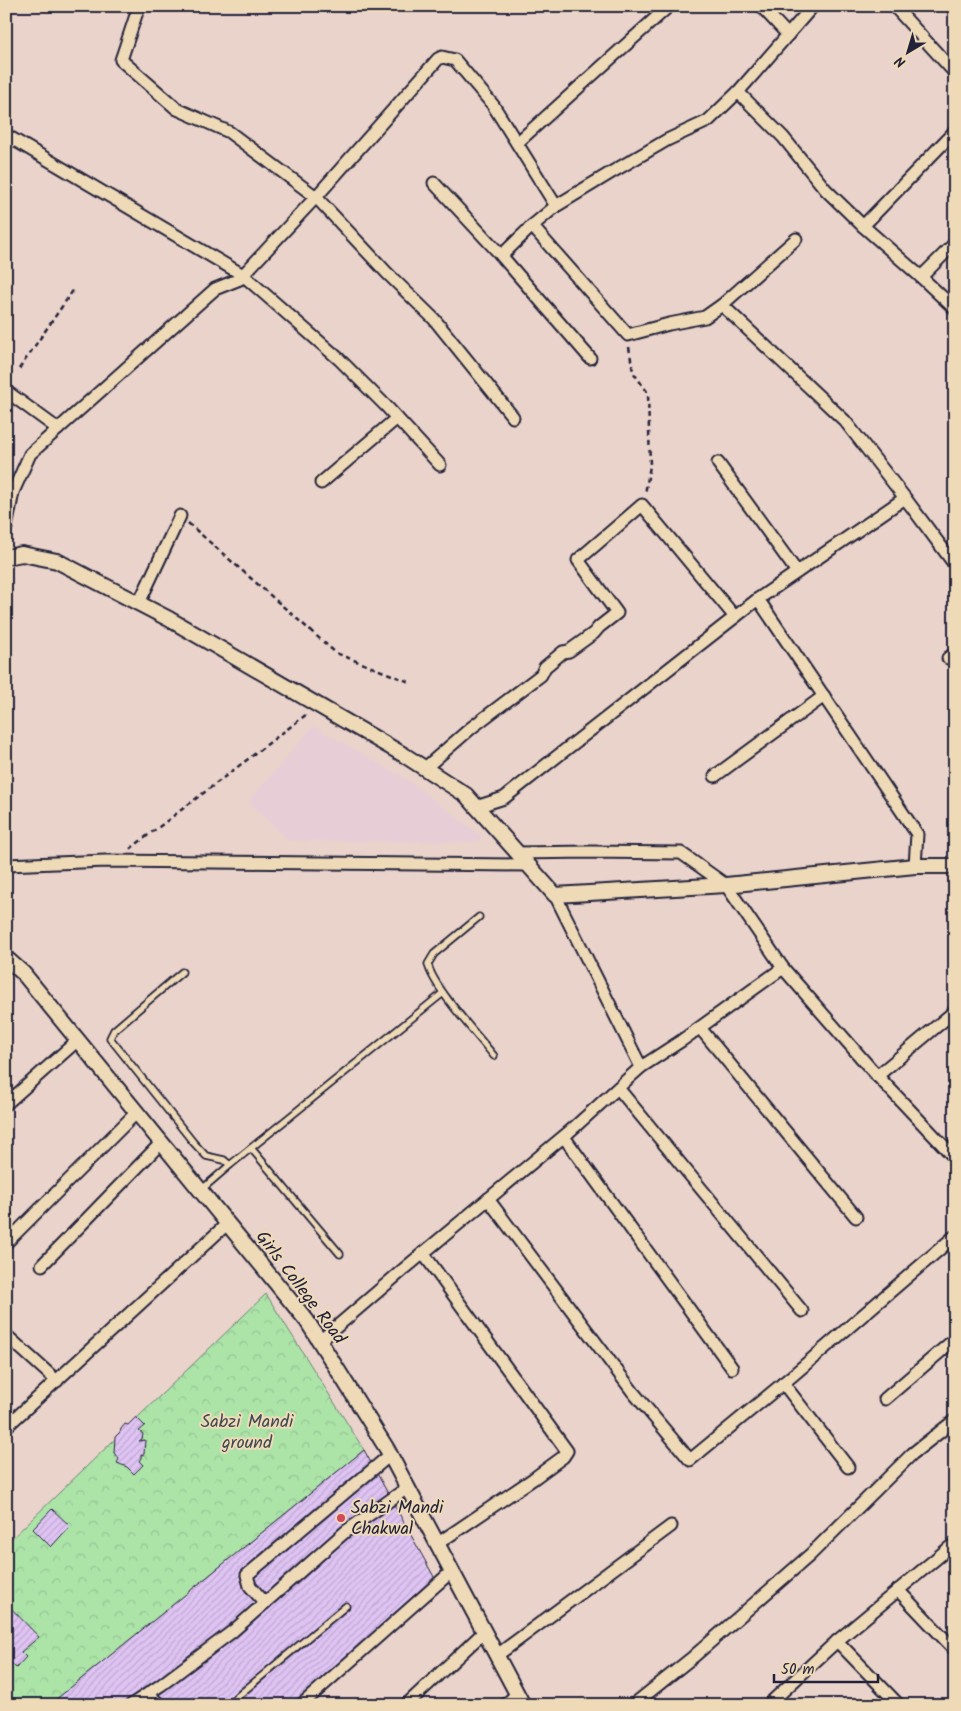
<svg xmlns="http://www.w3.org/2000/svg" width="961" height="1711" viewBox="0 0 961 1711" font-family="Kalam,sans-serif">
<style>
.built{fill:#e7ced6}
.park{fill:url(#park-crowns);stroke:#678372}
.building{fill:url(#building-hatch);stroke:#22223b}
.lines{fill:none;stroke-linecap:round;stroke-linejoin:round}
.service-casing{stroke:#22223b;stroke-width:9}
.minor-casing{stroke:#22223b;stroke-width:15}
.tertiary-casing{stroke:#22223b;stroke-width:18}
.path{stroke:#22223b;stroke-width:2.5;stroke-dasharray:5 4;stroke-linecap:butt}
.service{stroke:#efdab8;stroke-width:5.5}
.minor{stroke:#efdab8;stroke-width:11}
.tertiary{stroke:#efdab8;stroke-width:14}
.poi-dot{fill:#d1495b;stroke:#efdab8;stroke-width:2}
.labels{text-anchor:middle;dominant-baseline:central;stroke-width:4;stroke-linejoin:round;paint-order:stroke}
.street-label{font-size:18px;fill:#22223b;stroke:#efdab8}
.park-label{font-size:18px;fill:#3e4951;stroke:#efdab8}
.poi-label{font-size:18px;fill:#22223b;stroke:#efdab8;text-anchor:start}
</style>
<defs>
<pattern id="park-crowns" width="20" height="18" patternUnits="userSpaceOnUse" patternTransform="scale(1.25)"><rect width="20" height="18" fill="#ace4a8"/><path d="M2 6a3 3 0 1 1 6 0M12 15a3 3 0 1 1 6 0" fill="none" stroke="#94c392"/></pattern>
<pattern id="building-hatch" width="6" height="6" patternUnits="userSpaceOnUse" patternTransform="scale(1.25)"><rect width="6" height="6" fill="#dfc4f3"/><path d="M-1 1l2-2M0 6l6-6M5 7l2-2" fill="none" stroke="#bfa8d1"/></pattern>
</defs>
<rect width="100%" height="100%" fill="#ead3ca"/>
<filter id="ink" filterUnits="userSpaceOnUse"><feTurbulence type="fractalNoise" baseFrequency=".02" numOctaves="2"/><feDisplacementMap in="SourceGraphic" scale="10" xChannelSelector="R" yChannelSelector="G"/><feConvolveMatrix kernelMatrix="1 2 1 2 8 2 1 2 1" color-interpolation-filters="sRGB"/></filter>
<g filter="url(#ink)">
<!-- built -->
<polygon class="built" points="313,726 406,779 482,836 478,842 289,841 248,802"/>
<!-- park -->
<polygon class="park" points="266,1294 364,1450 49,1705 6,1705 6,1544"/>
<!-- building -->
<g class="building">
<polygon points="136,1417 145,1426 139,1431 143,1434 142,1439 139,1441 145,1440 144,1454 141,1455 141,1458 139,1461 143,1465 134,1474 127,1467 117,1463 119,1459 114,1453 115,1437 120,1432 121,1429 125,1424 128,1425"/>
<polygon points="364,1450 439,1586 295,1705 49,1705"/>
<polygon points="52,1509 70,1526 51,1547 33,1529"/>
<polygon points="6,1603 39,1637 21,1652 26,1657 16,1668 10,1662 6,1665"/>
</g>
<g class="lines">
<defs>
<g id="service">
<path d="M479 917 434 954 428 964C432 986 479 1037 494 1056"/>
<polyline points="182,972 114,1030 110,1038 193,1142 206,1156 224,1160 230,1165"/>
<polyline points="251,1148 340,1254"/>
<polyline points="201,1190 230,1165 443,993"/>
<polyline points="148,1692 166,1705"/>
<polyline points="227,1705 346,1606"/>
</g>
<g id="minor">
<polyline points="139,6 121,60 177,109 229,132 316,197 387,273 434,319 513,417"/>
<polyline points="761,6 788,35"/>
<polyline points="813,6 738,92 708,121 667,140 612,172 556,206 532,226 628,335 669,324 705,317 722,305 845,421 905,498 955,565"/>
<polyline points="894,6 955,73"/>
<polyline points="738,92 783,137 826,190 863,226 921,277 955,309"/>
<polyline points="6,135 243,275 339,359 386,406 440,465"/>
<polyline points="517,143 669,6"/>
<polyline points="434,183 499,253 590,358"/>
<polyline points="863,226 955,131"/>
<polyline points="502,255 532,226"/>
<polyline points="921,277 955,243"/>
<polyline points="722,305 796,239"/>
<polyline points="6,391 58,429"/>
<polyline points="718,463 797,572"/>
<polyline points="321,483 397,418"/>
<polyline points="6,528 13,492 30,454 215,289 240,279 243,275 316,197 438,59 442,57 455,60 493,105 556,206"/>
<polyline points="758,599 905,498"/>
<polyline points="139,603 180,516"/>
<polyline points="948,658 955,653"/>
<polyline points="424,769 471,728 541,675 545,667 563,652 569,651 594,633 599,627 617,613 578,560 642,505 735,617"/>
<polyline points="715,776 824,696"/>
<polyline points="476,807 504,798 758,599 917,834 915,866"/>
<polyline points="517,853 590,852 681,853 726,885 783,968 871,1069 955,1158"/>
<polyline points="6,865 106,861 528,865"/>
<polyline points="555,895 641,1067"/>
<polyline points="700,1028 856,1217"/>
<polyline points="877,1076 955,1011"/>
<polyline points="618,1088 802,1311"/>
<polyline points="6,1104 78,1040"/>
<polyline points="564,1137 732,1368"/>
<polyline points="488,1199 633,1392 690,1460 792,1376 955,1236"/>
<polyline points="6,1243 137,1112"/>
<polyline points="423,1253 567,1451 563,1457 533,1479 437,1544"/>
<polyline points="42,1265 162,1142"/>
<polyline points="6,1335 57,1381"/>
<polyline points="320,1341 404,1269 569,1132 641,1067 681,1041 783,968"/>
<polyline points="783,1383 848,1467"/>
<polyline points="885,1399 955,1339"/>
<polyline points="6,1427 228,1223"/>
<polyline points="898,1590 955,1650"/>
<polyline points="265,1603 250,1586 247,1575 390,1455"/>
<polyline points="837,1641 899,1705"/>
<polyline points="496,1656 671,1526"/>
<polyline points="131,1705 161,1685 233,1631 345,1532 407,1488"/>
<polyline points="301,1705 451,1572"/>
<polyline points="406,1705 484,1632"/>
<polyline points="505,1705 517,1694"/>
<polyline points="633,1705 693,1657 810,1555 912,1454 955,1420"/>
<polyline points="768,1705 837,1641 955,1543"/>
</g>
<g id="tertiary">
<polyline points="6,557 22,554 57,561 169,619 404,755 466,795 555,895 726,885 915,866 955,866"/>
<polyline points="6,958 23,973 307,1321 387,1449 523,1705"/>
</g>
</defs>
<!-- service casing -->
<use href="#service" class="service-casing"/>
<!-- minor casing -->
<use href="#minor" class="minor-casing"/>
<!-- tertiary casing -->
<use href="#tertiary" class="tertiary-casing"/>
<!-- path -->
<g class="path">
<polyline points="629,347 633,372 648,393 650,466 645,494"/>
<polyline points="19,369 74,289"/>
<polyline points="188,523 336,653 412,683"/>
<polyline points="130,849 307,714"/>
</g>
<!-- service -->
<use href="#service" class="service"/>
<!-- minor -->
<use href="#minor" class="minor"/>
<!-- tertiary -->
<use href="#tertiary" class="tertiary"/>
</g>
</g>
<!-- markers -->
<circle class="poi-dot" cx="341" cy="1518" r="5"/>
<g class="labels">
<!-- street labels -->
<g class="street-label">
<text transform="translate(300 1288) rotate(53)">Girls College Road</text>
</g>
<!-- park labels -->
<g class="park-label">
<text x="247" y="1422">Sabzi Mandi<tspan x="247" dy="21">ground</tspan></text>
</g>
<!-- poi labels -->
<g class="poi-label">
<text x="351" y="1508">Sabzi Mandi<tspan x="351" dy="21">Chakwal</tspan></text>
</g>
</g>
<!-- margin -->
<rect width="961" height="1711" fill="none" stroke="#efdab8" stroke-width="25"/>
<rect x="12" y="12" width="936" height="1686" fill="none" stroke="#22223b" stroke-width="2" filter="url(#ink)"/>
<!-- north arrow -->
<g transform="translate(908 52) rotate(218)" stroke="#efdab8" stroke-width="4" paint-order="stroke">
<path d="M0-4L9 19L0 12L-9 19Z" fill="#22223b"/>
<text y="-8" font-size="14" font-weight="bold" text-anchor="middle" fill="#22223b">N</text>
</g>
<!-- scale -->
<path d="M774 1674v8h104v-8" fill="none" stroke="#22223b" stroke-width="2.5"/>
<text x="781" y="1674" font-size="15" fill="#22223b" stroke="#efdab8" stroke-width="4" paint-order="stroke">50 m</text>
</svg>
